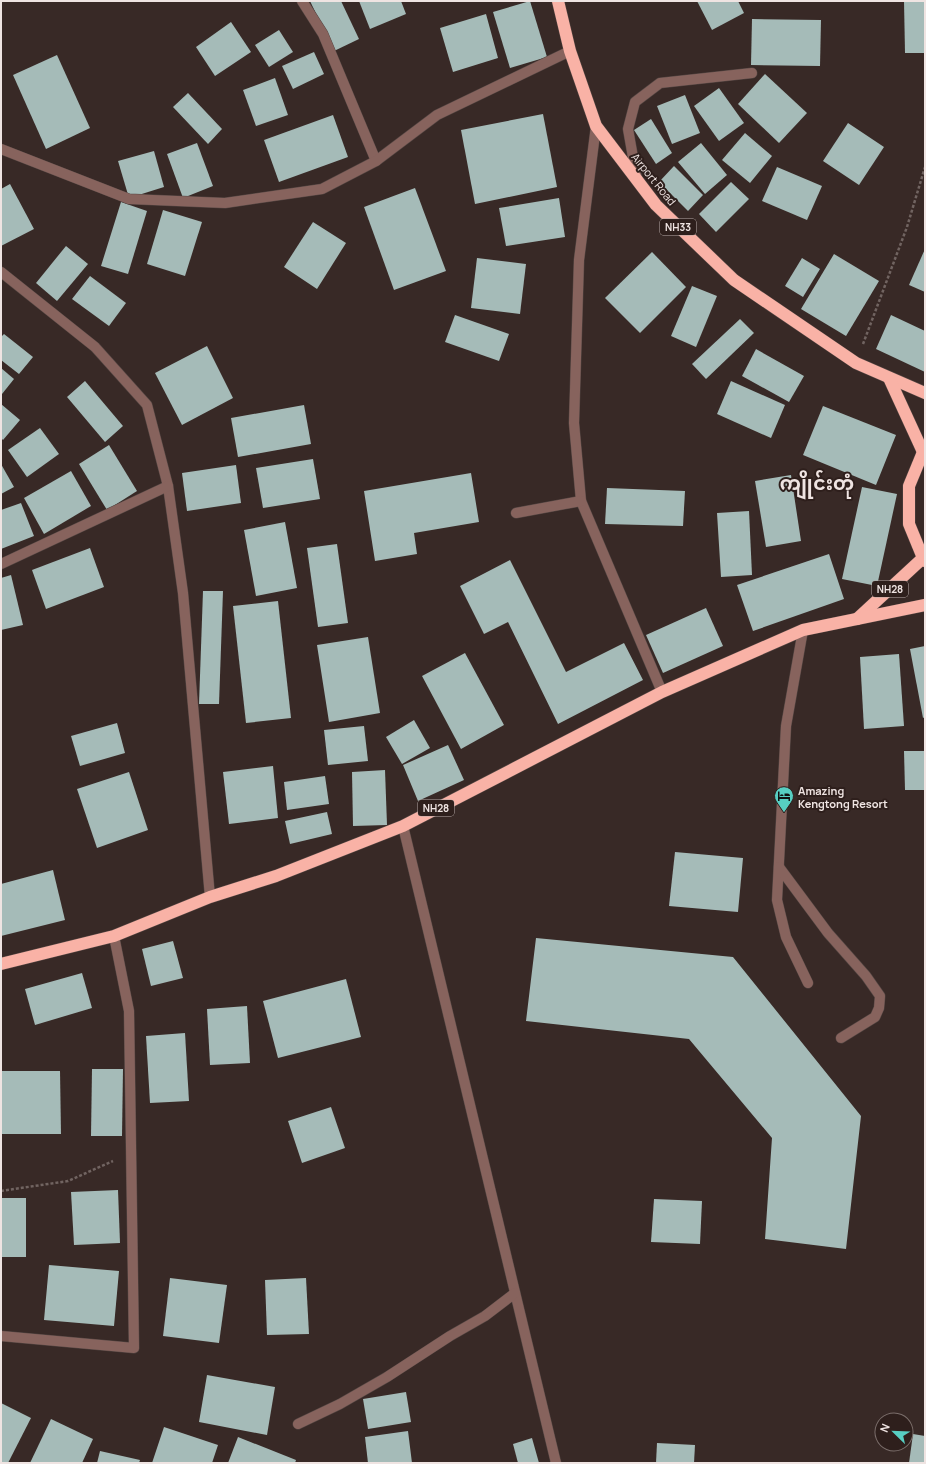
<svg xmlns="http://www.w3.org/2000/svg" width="926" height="1464" viewBox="0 0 926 1464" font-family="Manrope,'Noto Sans Myanmar',sans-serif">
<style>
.building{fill:#a5bbb8}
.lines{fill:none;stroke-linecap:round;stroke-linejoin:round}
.lane-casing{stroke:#554744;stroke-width:11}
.street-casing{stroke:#554744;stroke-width:11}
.highway-casing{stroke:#554744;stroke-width:13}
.path{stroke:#716461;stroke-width:2.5;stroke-dasharray:3 2;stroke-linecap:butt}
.lane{stroke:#87635d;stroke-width:10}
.street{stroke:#87635d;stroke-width:10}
.highway{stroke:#f9b2a6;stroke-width:12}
.labels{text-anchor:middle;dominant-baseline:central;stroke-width:4;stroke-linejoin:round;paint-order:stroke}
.shield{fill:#2e1f1c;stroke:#b5a9a7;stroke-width:1}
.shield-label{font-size:10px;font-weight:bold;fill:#efe4e2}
.street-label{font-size:11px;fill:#efe4e2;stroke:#2e1f1c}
.poi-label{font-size:11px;font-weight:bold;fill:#efe4e2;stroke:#2e1f1c;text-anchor:start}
.town-label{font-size:19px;font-weight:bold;fill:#efe4e2;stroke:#2e1f1c}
</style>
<rect width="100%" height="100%" fill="#382926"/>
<!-- building -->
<g class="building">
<polygon points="310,1 341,1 359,39 334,51"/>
<polygon points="359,1 401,1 406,14 370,29"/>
<polygon points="530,1 547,57 510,68 493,12"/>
<polygon points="697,1 738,1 744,13 712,30"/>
<polygon points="904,1 925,1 925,53 905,53"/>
<polygon points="486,14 498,58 453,72 440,28"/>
<polygon points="752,19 821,20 820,66 751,65"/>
<polygon points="231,22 251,52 215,76 196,47"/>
<polygon points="279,30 293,52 269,67 255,45"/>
<polygon points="314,52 324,74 293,89 282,66"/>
<polygon points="57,55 90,128 46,149 13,75"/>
<polygon points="765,74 807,113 779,143 738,104"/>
<polygon points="275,78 288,115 256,126 243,90"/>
<polygon points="719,88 744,123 719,141 694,106"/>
<polygon points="188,93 222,129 208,144 173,107"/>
<polygon points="685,95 700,133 672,144 657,106"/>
<polygon points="543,114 557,187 475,204 461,130"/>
<polygon points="333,115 348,157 279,182 264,140"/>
<polygon points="651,119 672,153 656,164 634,130"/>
<polygon points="848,123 884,147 859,185 823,161"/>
<polygon points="745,133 772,156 750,183 722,160"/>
<polygon points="197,143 213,186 183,198 167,154"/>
<polygon points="701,143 727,175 705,194 678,162"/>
<polygon points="154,151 164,187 129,198 118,161"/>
<polygon points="674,166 703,195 688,211 659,182"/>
<polygon points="777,167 822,186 807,220 762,201"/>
<polygon points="731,182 749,199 716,232 699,214"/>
<polygon points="10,184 34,229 1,246 1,189"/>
<polygon points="415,188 446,271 394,290 364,207"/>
<polygon points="559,198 565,237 506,246 499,208"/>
<polygon points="121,202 147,211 128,274 101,266"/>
<polygon points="163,210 202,222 185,276 147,264"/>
<polygon points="313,222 346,243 317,289 284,267"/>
<polygon points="66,246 88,264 57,301 36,283"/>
<polygon points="925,249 925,292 909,285"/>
<polygon points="652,252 686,287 640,333 605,298"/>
<polygon points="834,254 879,281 846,336 801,309"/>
<polygon points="477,258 526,264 520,314 471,308"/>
<polygon points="802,258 820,269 803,297 785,286"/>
<polygon points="90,276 126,303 109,326 72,299"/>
<polygon points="692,286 717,296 696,347 671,336"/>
<polygon points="455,315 509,334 499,361 445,342"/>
<polygon points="891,315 925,331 925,372 876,349"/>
<polygon points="740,319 754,333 706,379 692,364"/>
<polygon points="4,334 33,357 19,374 1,360 1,337"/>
<polygon points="207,346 233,398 182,425 155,373"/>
<polygon points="756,349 804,376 789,402 742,376"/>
<polygon points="1,368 14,379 2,394 1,393"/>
<polygon points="85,381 123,426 105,442 67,397"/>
<polygon points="731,381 785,405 771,438 717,414"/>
<polygon points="1,404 20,420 3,440 1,438"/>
<polygon points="304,405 311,444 238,457 231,418"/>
<polygon points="823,406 896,435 876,485 803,455"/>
<polygon points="40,428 59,454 27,477 8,450"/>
<polygon points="109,445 137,491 107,510 79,464"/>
<polygon points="313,459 320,499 263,508 256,468"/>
<polygon points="1,464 14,487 1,494"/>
<polygon points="236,465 241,503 187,511 182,473"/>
<polygon points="71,471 91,506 44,534 24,498"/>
<polygon points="471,473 479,522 414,533 417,554 375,561 364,491"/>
<polygon points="791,475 801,541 766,547 755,481"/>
<polygon points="862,487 897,494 877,586 842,579"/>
<polygon points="607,488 685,491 683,526 605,524"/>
<polygon points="21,503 34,536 1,549 1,510"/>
<polygon points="749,511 752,575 721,577 717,513"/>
<polygon points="285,522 297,588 256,596 244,530"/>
<polygon points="337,544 348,623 318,627 307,548"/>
<polygon points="90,548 104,587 46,609 32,570"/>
<polygon points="829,554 844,599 753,631 737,585"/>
<polygon points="510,560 566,672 624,643 643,680 558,724 508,622 484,634 460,586"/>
<polygon points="11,575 23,625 1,630 1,578"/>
<polygon points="203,591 223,591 219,704 199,704"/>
<polygon points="278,601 291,718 246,723 233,606"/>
<polygon points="706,608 723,646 663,673 646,635"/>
<polygon points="368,637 380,713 329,722 317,645"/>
<polygon points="925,646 925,717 923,718 910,649"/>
<polygon points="465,653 504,725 461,749 422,676"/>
<polygon points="899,654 904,726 864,729 860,657"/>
<polygon points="414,720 430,748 402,764 386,737"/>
<polygon points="117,723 125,753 80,766 71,736"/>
<polygon points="364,726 368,761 328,765 324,730"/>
<polygon points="448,745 464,780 418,801 403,765"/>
<polygon points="904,751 925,751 925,790 905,790"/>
<polygon points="273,766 278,818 229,824 223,772"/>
<polygon points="385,770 387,825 353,826 352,772"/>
<polygon points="129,772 148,830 97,848 77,789"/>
<polygon points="325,776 329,804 287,810 284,782"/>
<polygon points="327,812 332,834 290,844 285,821"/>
<polygon points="675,852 743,858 738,912 669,906"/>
<polygon points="53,870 65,920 1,936 1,884"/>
<polygon points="536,938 733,957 861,1116 846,1249 765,1239 772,1138 689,1039 526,1021"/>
<polygon points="173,941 183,978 151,986 142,949"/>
<polygon points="82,973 92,1008 35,1025 25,989"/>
<polygon points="346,979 361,1037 278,1058 263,1001"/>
<polygon points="247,1006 250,1063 210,1065 207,1009"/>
<polygon points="185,1033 189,1101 150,1103 146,1036"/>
<polygon points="92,1069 123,1069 122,1136 91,1136"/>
<polygon points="1,1071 60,1071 61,1134 1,1134"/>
<polygon points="331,1107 345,1148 302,1163 288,1121"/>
<polygon points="118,1190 120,1243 74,1245 71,1192"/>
<rect x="1" y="1198" width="25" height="59"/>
<polygon points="654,1199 702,1201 700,1244 651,1242"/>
<polygon points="49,1265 119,1271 114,1326 44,1320"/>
<polygon points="170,1278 227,1285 219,1343 163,1336"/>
<polygon points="306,1278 309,1334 267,1335 265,1280"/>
<polygon points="207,1375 275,1387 267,1435 199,1422"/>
<polygon points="406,1392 411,1422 368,1429 363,1399"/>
<polygon points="1,1403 31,1418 8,1463 1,1463"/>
<polygon points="51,1419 93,1439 82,1463 30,1463"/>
<polygon points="164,1427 218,1445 212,1463 152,1463"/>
<polygon points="408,1431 412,1463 368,1463 365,1437"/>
<polygon points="913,1434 925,1436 925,1463 909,1463"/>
<polygon points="238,1437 296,1460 295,1463 228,1463"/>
<polygon points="532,1438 539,1463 518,1463 513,1444"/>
<polygon points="657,1443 695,1445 694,1463 656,1463"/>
<polygon points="100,1451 140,1460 139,1463 97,1463"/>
</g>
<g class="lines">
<defs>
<g id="lane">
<polyline points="637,180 628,129 635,102 660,83 752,73"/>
<polyline points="803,630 786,726 777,900 786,937 808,983"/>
<polyline points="779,867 828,933 866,976 880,996 879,1008 875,1017 841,1038"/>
</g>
<g id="street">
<polyline points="302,1 323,34 376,161"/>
<polyline points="596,126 579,260 574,423 581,501 662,692"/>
<polyline points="1,149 129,199 225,203 322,189 376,161 437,115 570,51"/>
<polyline points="1,272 95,347 147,405 168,486 183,593 210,897"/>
<polyline points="516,513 581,501"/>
<polyline points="1,564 168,486"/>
<polyline points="403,826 556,1463"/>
<polyline points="1,1336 134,1348 129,1011 114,936"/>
<polyline points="298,1424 340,1404 387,1377 450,1336 485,1316 515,1293"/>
</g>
<g id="highway">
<polyline points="558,1 570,51 596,126 656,205 734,280 856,363 925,393"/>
<polyline points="889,378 923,452"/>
<polyline points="925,449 923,452 909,486 909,524 923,558 925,561"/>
<polyline points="857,619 923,558"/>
<polyline points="1,964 114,936 210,897 276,876 403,826 662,692 803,630 925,605"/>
</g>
</defs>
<!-- lane casing -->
<use href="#lane" class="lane-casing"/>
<!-- street casing -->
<use href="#street" class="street-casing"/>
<!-- highway casing -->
<use href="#highway" class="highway-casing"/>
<!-- path -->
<g class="path">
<polyline points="863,344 907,227 925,167"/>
<polyline points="1,1191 68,1181 113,1161"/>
</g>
<!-- lane -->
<use href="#lane" class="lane"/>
<!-- street -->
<use href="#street" class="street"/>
<!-- highway -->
<use href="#highway" class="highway"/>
</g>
<!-- icons -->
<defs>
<symbol id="hotel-pin" viewBox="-11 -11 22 30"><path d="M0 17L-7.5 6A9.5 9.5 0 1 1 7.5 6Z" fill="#57cec2" stroke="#2e1f1c"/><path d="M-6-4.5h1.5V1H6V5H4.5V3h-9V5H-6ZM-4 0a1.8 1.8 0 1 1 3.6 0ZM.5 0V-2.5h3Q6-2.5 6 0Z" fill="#111"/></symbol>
</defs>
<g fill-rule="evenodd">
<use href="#hotel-pin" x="773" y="785" width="22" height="30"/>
</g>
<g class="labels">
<!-- shield labels -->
<g class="shield">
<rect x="660" y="219" width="36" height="16" rx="3"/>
<rect x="872" y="581" width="36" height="16" rx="3"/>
<rect x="418" y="800" width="36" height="16" rx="3"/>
</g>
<g class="shield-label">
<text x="678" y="227">NH33</text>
<text x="890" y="589">NH28</text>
<text x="436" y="808">NH28</text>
</g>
<!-- street labels -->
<g class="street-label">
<text transform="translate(654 179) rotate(51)">Airport Road</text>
</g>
<!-- poi labels -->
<g class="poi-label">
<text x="798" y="790">Amazing<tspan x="798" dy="13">Kengtong Resort</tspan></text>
</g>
<!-- town labels -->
<g class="town-label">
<text x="817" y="483">ကျိုင်းတုံ</text>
</g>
</g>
<!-- border -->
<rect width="926" height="1464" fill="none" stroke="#efe4e2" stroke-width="4"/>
<!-- north arrow -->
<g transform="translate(894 1432) rotate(293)"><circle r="19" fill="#2e1f1c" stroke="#7b6e6b"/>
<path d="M0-3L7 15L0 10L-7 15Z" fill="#57cec2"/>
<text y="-6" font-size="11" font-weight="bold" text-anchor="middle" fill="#efe4e2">N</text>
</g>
</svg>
